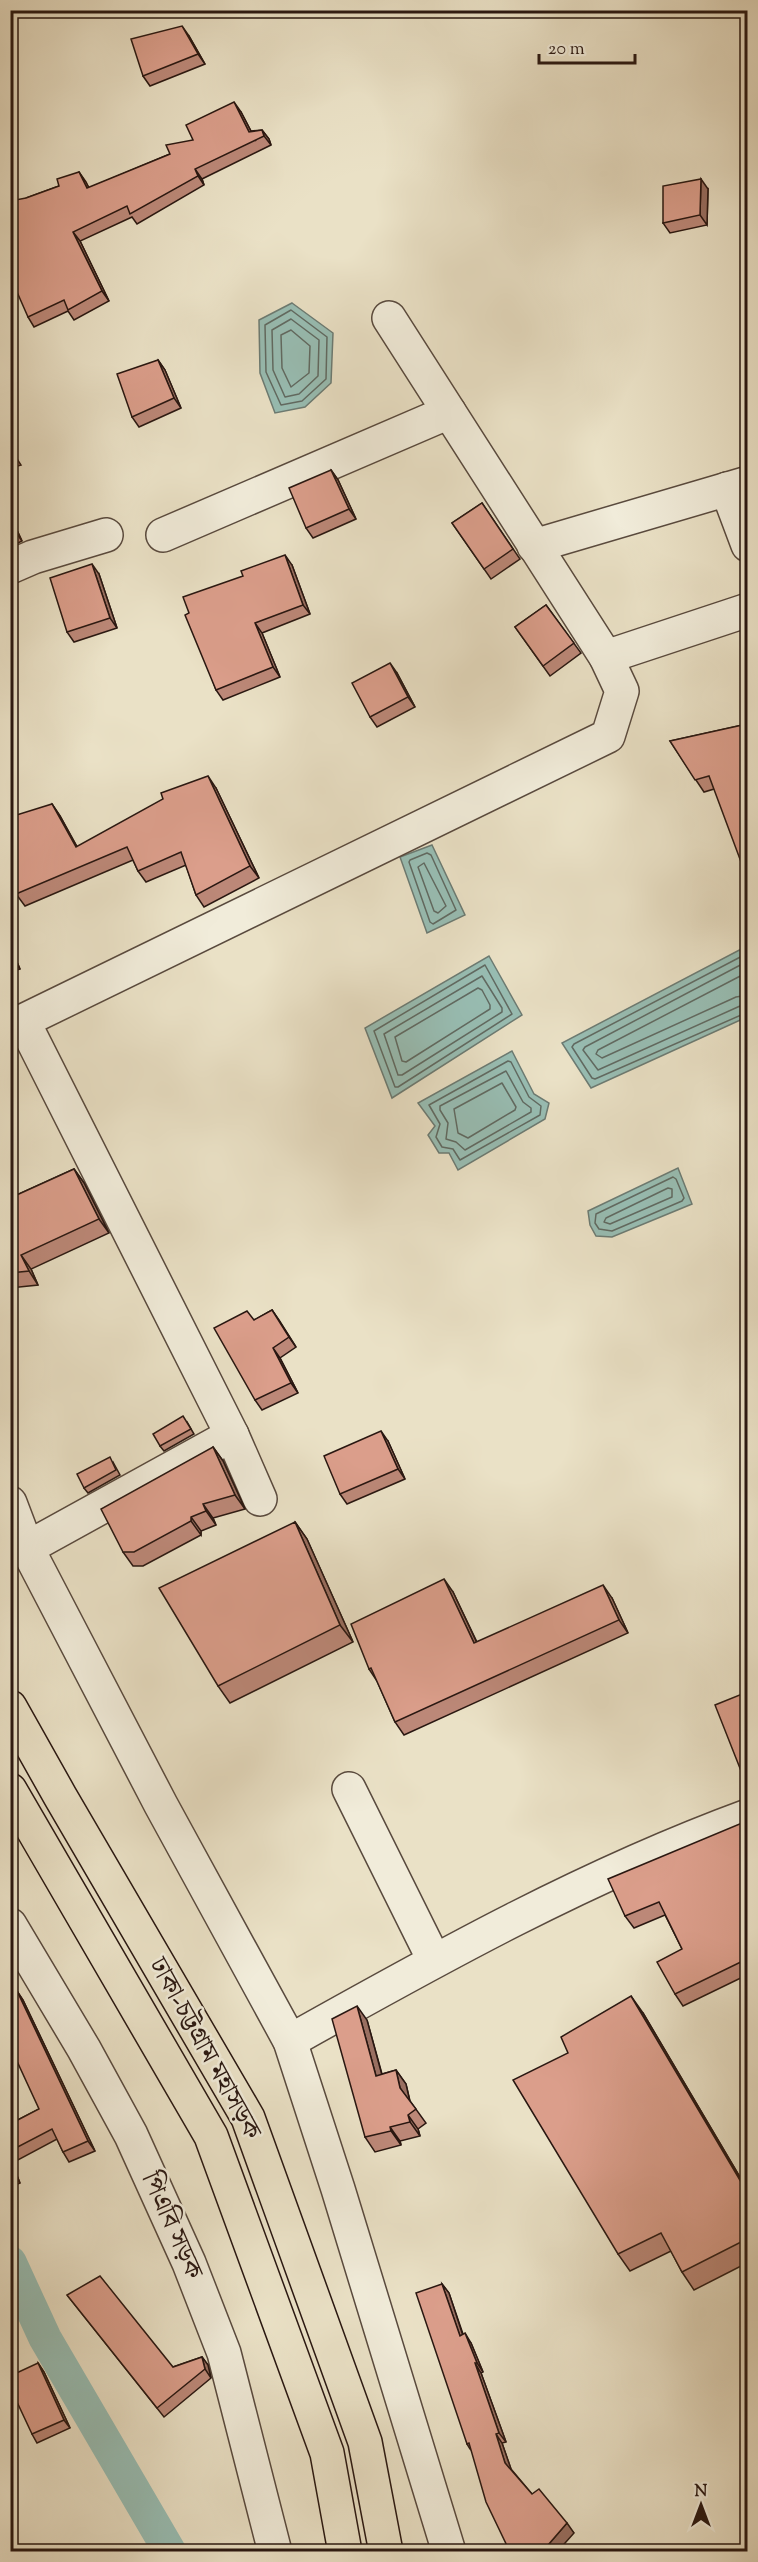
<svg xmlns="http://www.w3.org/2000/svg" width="758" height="2562" viewBox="0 0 758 2562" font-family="'Sorts Mill Goudy','Noto Serif Bengali',serif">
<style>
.water{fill:#98beb4;stroke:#6c7b73;stroke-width:1.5}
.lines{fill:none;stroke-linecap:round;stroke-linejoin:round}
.shore{stroke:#606a62;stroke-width:1.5}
.canal{stroke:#98beb4;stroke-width:33}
.street-casing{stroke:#594a3e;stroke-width:36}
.highway-casing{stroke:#291711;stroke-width:36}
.street{stroke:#f1ecda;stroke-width:33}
.highway{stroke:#eae1c6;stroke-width:33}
.wall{fill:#bc8878;stroke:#291711;stroke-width:1.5}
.shaded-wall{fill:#996f61;stroke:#291711;stroke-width:1.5}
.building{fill:#db9e8b;stroke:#291711;stroke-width:1.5}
.labels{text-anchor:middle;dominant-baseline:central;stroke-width:5;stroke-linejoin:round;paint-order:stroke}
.street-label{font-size:26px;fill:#291711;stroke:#f1ecda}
</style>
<rect width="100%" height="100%" fill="#eae1c6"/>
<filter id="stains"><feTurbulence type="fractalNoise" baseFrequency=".00333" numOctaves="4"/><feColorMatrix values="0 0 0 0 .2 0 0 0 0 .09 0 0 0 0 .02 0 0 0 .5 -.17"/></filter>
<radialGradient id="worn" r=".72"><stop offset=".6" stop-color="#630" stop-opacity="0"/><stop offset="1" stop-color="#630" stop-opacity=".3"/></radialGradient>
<!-- water -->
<g class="water">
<polygon points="292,303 333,333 331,383 305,407 275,413 260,373 259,320"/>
<polygon points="432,845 465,915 427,933 400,857"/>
<polygon points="747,946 747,1017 591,1088 562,1043"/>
<polygon points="489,956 522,1015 392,1098 365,1028"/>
<polygon points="512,1051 534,1094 549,1103 545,1119 458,1170 449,1153 439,1153 428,1135 435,1126 418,1103"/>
<polygon points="678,1168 692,1204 612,1237 596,1236 590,1225 588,1211"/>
</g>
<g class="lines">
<!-- shore -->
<g class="shore">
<polygon points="291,310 327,337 326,379 302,401 281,405 266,372 265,325"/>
<polygon points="291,319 319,340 318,376 299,394 285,397 273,370 272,330"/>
<polygon points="291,330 310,346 309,373 291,387 282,368 281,335"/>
<polygon points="427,853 431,855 456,910 433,924 430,922 409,862 410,860"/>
<polygon points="424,863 446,906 438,913 434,911 418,867"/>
<polyline points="748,953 574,1044 572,1047 592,1078 595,1079 748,1012"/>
<polyline points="748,961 585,1047 583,1050 598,1070 740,1006 748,1004"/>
<polygon points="485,965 512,1014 398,1087 395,1087 374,1031"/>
<polyline points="748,972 598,1050 596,1054 602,1058 736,997 748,995"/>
<polygon points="482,976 502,1008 502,1012 402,1075 398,1075 384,1034"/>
<polygon points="478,988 482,990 490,1005 490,1009 406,1062 402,1061 395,1037"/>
<polygon points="508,1061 511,1062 529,1097 541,1106 540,1115 460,1160 453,1149 442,1147 436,1137 440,1124 429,1105"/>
<polygon points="506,1071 523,1102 531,1108 531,1112 465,1150 456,1142 446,1139 448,1123 440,1110 440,1106"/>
<polygon points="502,1083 516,1107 515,1110 468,1138 458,1133 454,1109"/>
<polygon points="673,1177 676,1179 684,1198 682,1201 612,1231 599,1229 595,1223 596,1214"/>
<polygon points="668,1188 672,1189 672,1197 610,1224 604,1222 606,1218"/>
</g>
<!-- canal -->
<polyline class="canal" points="10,2262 45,2338 170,2552"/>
<defs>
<g id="street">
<polyline points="727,489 748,545"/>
<polyline points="163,535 449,412"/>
<polyline points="534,546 748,483"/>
<polyline points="10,567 33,557 106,535"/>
<polyline points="606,657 748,610"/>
<polyline points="260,1499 232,1435 23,1021 608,736 622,691 606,657 389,318"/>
<polyline points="10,1503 27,1548 161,1805 290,2041 338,2189 449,2552"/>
<polyline points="27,1548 232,1435"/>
<polyline points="349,1789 434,1960"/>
<polyline points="10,1925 84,2049 131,2135 189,2263 224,2353 275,2552"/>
<path d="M290 2041C438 1958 587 1875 748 1816"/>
</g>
<g id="highway">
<polyline points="10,1707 60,1796 248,2118 365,2442 386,2552"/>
<polyline points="10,1790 211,2136 327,2453 345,2552"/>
</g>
</defs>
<!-- street casing -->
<use href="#street" class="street-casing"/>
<!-- highway casing -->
<use href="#highway" class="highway-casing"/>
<!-- street -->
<use href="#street" class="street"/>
<!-- highway -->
<use href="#highway" class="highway"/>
</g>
<!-- wall -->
<g class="wall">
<polygon points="189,36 205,64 150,86 143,76"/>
<polygon points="241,112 251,131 262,130 269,139 271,145 202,179 204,185 137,224 132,217 80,241 109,301 74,320 68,311 34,327 28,317 26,198 59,186 79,172 89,188 170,154"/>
<polygon points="708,189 707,225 670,233 663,223"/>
<polygon points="158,360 165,370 181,408 139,427 132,417"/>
<polygon points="10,448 21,465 10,468"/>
<polygon points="331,470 338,480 356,519 313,538 306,528"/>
<polygon points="482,503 520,559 491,579 452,523"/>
<polygon points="10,519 14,524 22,541 10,547"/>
<polygon points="292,565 310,614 262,633 280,677 223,700 216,690 189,613"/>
<polygon points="99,574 117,628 74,642 67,632"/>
<polygon points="546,605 581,653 550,676 515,627"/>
<polygon points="397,673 415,707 377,727 370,717"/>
<polygon points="747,724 714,789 704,792 670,741"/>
<polygon points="216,788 259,878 204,907 196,895 186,865 146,882 138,871 133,860 25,906 16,894 52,804 60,816 77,847"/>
<polygon points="10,946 20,969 10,972"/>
<polygon points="74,1169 84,1183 109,1233 31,1269 38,1285 10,1288 10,1198"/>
<polygon points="272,1310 296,1347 280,1358 298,1393 262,1410 255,1400 254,1320"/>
<polygon points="187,1422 194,1434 164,1451 160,1446"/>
<polygon points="388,1441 405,1479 347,1504 340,1494"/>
<polygon points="213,1447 223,1461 245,1509 213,1518 216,1525 201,1531 201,1535 143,1566 133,1566 123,1552"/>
<polygon points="113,1462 120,1475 88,1493 84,1488"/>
<polygon points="295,1522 307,1539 353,1642 230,1703 218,1686"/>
<polygon points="453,1592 477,1642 612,1598 628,1633 404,1735 395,1722 377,1681 369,1669"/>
<polygon points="747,1830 747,1975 683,2006 675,1994 682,1949 665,1915 634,1928 625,1916"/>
<polygon points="15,1991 17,1991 23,2000 95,2151 69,2162 63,2152 57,2139 12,2163 20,2183 10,2187 10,2124 39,2109"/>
<polygon points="643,2013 747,2189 747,2263 694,2290 682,2272 671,2251 630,2271 618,2254 568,2053"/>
<polygon points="367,2020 382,2074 396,2070 406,2084 410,2101 426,2123 418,2129 420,2136 400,2141 401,2145 375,2152 365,2137"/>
<polygon points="442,2284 449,2293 463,2334 471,2343 483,2372 481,2373 506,2442 502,2443 511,2469 532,2494 574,2533 470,2449 467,2444"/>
<polygon points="67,2295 173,2367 202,2357 208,2365 211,2378 164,2417"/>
<polygon points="38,2363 44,2372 70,2428 37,2443 32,2434"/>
</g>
<!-- shaded-wall -->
<g class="shaded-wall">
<polygon points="182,26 189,36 205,64 198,54"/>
<polygon points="234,102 241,112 256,141 249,132"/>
<polygon points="262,130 269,139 271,145 264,136"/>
<polygon points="195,169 202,179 204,185 198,176"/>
<polygon points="79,172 86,182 94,198 87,188"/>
<polygon points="701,179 708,189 707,225 700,215"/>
<polygon points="73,232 80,241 109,301 102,291"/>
<polygon points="158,360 165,370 181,408 174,398"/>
<polygon points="331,470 338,480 356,519 349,509"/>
<polygon points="10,519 14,524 22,541 15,531 10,521"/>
<polygon points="285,555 292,565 310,614 303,605"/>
<polygon points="92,564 99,574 117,628 110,618"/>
<polygon points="255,623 262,633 280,677 273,667"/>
<polygon points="390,663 397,673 415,707 408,697"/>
<polygon points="208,776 216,788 259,878 250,866"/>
<polygon points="52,804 60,816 84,859 76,847"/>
<polygon points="10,946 20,969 13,959 10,952"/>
<polygon points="74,1169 84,1183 109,1233 99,1219"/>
<polygon points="21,1255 31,1269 38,1285 29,1271"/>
<polygon points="272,1310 279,1320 296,1347 289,1337"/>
<polygon points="273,1348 280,1358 298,1393 291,1383"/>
<polygon points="381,1431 388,1441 405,1479 398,1469"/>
<polygon points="213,1447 223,1461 245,1509 235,1495"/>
<polygon points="203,1504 213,1518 216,1525 206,1511"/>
<polygon points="191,1517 201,1531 201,1535 191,1521"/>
<polygon points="295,1522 307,1539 353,1642 340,1625"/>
<polygon points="444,1579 453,1592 483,1656 474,1643"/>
<polygon points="603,1585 612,1598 628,1633 619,1620"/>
<polygon points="742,1823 747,1830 747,1840"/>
<polygon points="10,1980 20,2002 13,1992 10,1985"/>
<polygon points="17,1991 23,2000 95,2151 88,2141"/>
<polygon points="631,1996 643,2013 747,2189 747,2192"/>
<polygon points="357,2006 367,2020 386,2090 376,2076"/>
<polygon points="396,2070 406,2084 410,2102 400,2088"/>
<polygon points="408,2115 418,2129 420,2136 410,2122"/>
<polygon points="390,2127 400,2141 401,2145 391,2131"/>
<polygon points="10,2162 12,2163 20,2183 14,2173 10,2166"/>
<polygon points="442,2284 449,2293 466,2345 460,2336"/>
<polygon points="465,2333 471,2343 483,2372 477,2363"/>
<polygon points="202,2357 208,2365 211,2378 205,2369"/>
<polygon points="38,2363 44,2372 70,2428 64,2420"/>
<polygon points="475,2363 481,2373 506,2442 499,2433"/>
<polygon points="496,2434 502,2443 512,2472 505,2463"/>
<polygon points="567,2523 574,2533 557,2552 542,2552"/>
</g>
<!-- building -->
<g class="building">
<polygon points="182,26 198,54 143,76 131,39"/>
<polygon points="234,102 249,132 262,130 264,136 195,169 198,176 130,214 127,206 73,232 102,291 68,310 64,300 28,317 10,276 10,201 26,198 59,186 57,179 79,172 87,188 170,154 166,145 193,140 186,125"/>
<polygon points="701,179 700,215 663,223 663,186"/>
<polygon points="158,360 174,398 132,417 117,374"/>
<polygon points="10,449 15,457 10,458"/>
<polygon points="331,470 349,509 306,528 289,488"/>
<polygon points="482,503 513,549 484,569 452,523"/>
<polygon points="10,521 15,531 10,534"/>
<polygon points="285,555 303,605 255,623 273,667 216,690 185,615 189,613 183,597 243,576 241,571"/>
<polygon points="92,564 110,618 67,632 50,578"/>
<polygon points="546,605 574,643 543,666 515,627"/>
<polygon points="390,663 408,697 370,717 352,683"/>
<polygon points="747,724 747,878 709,776 695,780 670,741"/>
<polygon points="208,776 250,866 196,895 181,852 138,871 127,847 16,894 10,881 10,817 52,804 76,847 163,799 161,793"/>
<polygon points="74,1169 99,1219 21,1255 29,1271 10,1273 10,1198"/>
<polygon points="272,1310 289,1337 273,1348 291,1383 255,1400 214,1328 247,1311 254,1320"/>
<polygon points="183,1416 191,1429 160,1446 153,1434"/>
<polygon points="381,1431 398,1469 340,1494 324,1456"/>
<polygon points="213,1447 235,1495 203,1504 206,1511 191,1517 191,1521 134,1552 123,1552 101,1509"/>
<polygon points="110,1457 116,1470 84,1488 77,1474"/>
<polygon points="295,1522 340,1625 218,1686 159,1588"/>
<polygon points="444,1579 474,1643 603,1585 619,1620 395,1722 371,1668 369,1669 351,1624"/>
<polygon points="747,1692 747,1786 715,1705"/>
<polygon points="742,1823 747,1840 747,1959 675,1994 657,1962 682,1949 659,1902 625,1916 608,1879"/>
<polygon points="10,1985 13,1992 17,1991 88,2141 63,2152 52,2129 10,2151 10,2124 39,2109 10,2046"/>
<polygon points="631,1996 747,2192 747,2239 682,2272 661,2233 618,2254 513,2080 568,2053 561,2037"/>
<polygon points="357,2006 376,2076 396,2070 400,2088 416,2109 408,2115 410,2122 390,2127 391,2131 365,2137 332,2019"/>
<polygon points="10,2166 14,2173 10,2175"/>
<polygon points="100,2276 173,2367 202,2357 205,2369 157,2408 67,2295"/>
<polygon points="442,2284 460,2336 465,2333 477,2363 475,2363 499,2433 496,2434 505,2463 532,2494 539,2489 567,2523 542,2552 510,2552 486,2502 469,2443 467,2444 416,2293"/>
<polygon points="38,2363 64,2420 32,2434 10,2387 10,2376"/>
</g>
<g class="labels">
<!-- street labels -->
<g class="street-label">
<text transform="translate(204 2049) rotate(61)">ঢাকা-চট্টগ্রাম মহাসড়ক</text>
<text transform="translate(171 2226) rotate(66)">পিএবি সড়ক</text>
</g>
</g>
<!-- margin -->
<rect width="758" height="2562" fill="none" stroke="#eae1c6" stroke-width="36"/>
<rect x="12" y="12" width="734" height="2538" fill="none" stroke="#291711" stroke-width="3"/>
<rect x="18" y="18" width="722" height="2526" fill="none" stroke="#291711" stroke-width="1.5"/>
<!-- north arrow -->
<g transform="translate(701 2505)" stroke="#f1ecda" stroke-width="4.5" paint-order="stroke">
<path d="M0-4.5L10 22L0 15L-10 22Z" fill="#291711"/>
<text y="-9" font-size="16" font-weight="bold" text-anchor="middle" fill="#291711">N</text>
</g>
<!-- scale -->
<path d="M539 54v9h96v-9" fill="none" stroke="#291711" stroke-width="3"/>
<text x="548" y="54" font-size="18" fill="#291711" stroke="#f1ecda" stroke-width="4.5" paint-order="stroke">20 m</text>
<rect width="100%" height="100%" filter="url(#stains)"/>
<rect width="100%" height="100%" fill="url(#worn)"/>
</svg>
